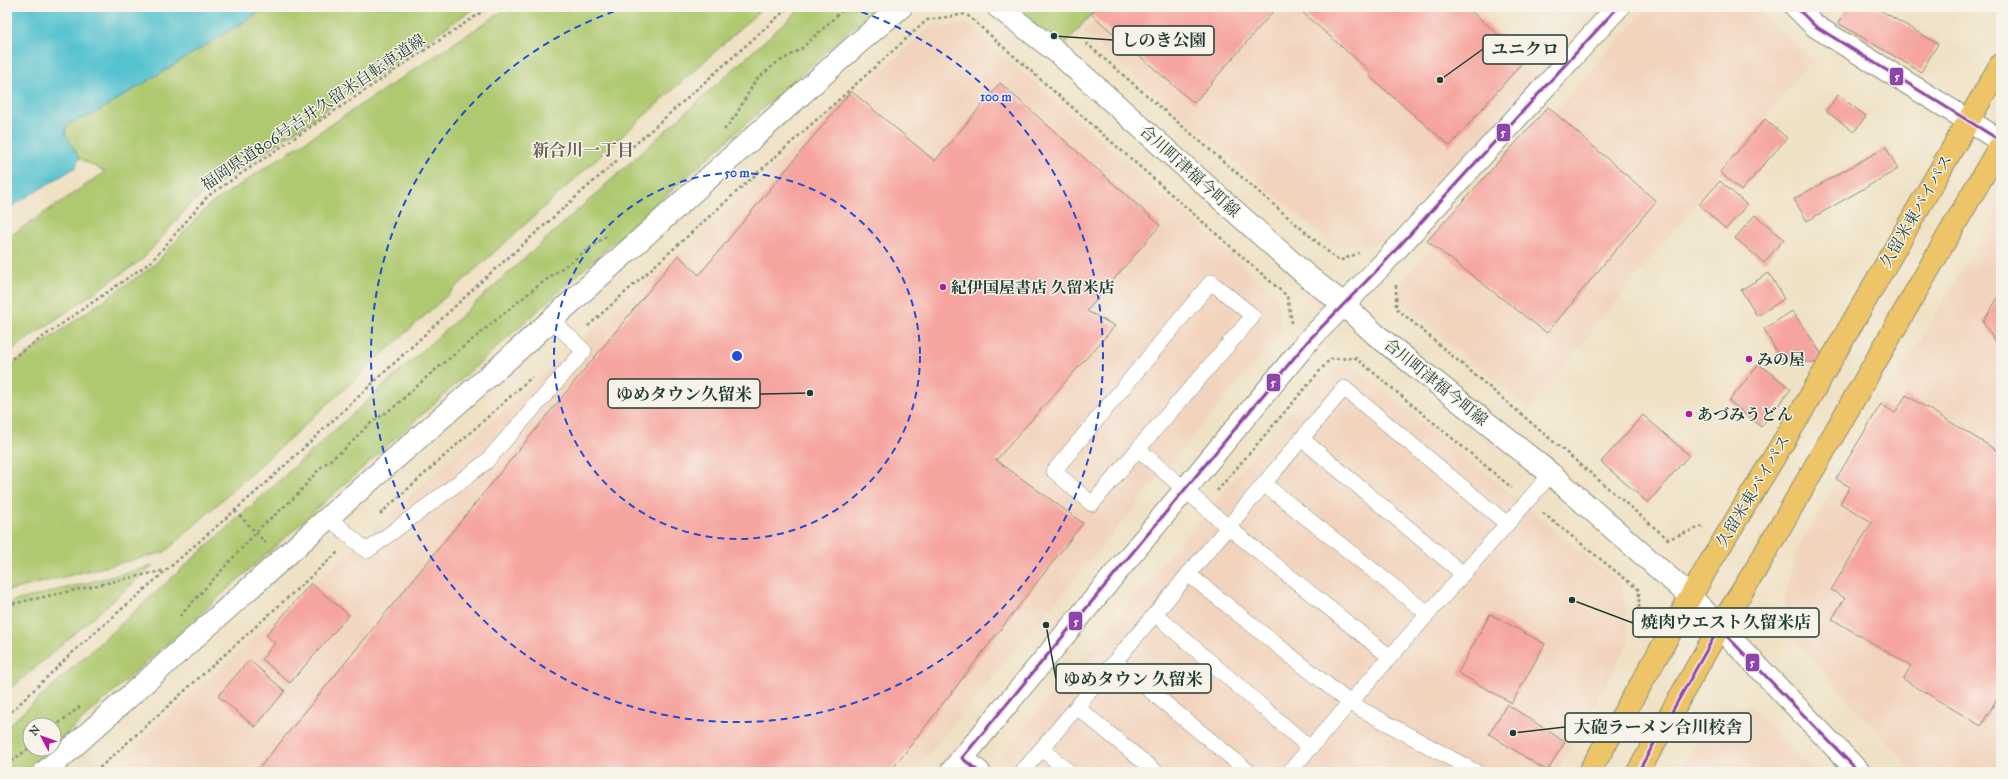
<svg xmlns="http://www.w3.org/2000/svg" width="2008" height="779" viewBox="0 0 2008 779" font-family="'IM FELL Great Primer','Noto Serif JP',serif">
<style>
.built{fill:#f2d4be}
.green{fill:#aec970;stroke:#668352}
.water{fill:#57c3d0;stroke:#3b8082}
.building{fill:#f6a49f}
.lines{fill:none;stroke-linecap:round;stroke-linejoin:round}
.service-casing{stroke:#878f7c;stroke-width:16}
.minor-casing{stroke:#878f7c;stroke-width:24}
.tertiary-casing{stroke:#878f7c;stroke-width:24}
.trunk-casing{stroke:#878f7c;stroke-width:24}
.path{stroke:#878f7c;stroke-width:2.5;stroke-dasharray:3 3;stroke-linecap:butt}
.service{stroke:#fff;stroke-width:15}
.minor{stroke:#fff;stroke-width:22}
.tertiary{stroke:#fff;stroke-width:22}
.trunk{stroke:#eec469;stroke-width:22}
.bus-1-casing{stroke:#f7f3e8;stroke-width:6}
.bus-1{stroke:#8e44ad;stroke-width:3}
.ring{fill:none;stroke:#1d4ed8;stroke-width:2;stroke-dasharray:7 5}
.poi-dot{fill:#b5179e;stroke:#f7f3e8;stroke-width:1.5}
.labels{text-anchor:middle;dominant-baseline:central;stroke-width:3;stroke-linejoin:round;paint-order:stroke}
.street-label{font-size:16px;fill:#1f3d34;stroke:#f7f3e8}
.poi-label{font-size:16px;font-weight:bold;fill:#1f3d34;stroke:#f7f3e8;text-anchor:start}
.neighbourhood-label{font-size:17px;font-weight:bold;fill:#6a6159;stroke:#f7f3e8}
.centre{fill:#1d4ed8;stroke:#f7f3e8;stroke-width:2}
.ring-label{font-size:12px;text-anchor:middle;font-weight:bold;fill:#1d4ed8;stroke:#f7f3e8;stroke-width:3;stroke-linejoin:round;paint-order:stroke}
.leader{fill:none;stroke:#1f3d34;stroke-width:1.5}
.callout-dot{fill:#1f3d34;stroke:#f7f3e8;stroke-width:1.5}
.callout{fill:#f7f3e8;stroke:#1f3d34;stroke-width:1.5}
.callout-label{font-size:17px;text-anchor:middle;font-weight:bold;fill:#1f3d34}
.line-badge{stroke:#f7f3e8;stroke-width:1.5}
.badge-label{font-size:11px;text-anchor:middle;font-weight:bold;fill:#fff}
</style>
<rect width="100%" height="100%" fill="#f7f3e8"/>
<filter id="ink" filterUnits="userSpaceOnUse"><feTurbulence type="fractalNoise" baseFrequency=".025" numOctaves="2"/><feDisplacementMap in="SourceGraphic" scale="8" xChannelSelector="R" yChannelSelector="G"/><feConvolveMatrix kernelMatrix="1 2 1 2 8 2 1 2 1" color-interpolation-filters="sRGB"/></filter>
<filter id="wash" filterUnits="userSpaceOnUse"><feTurbulence type="fractalNoise" baseFrequency=".012" numOctaves="4" result="noise"/><feDisplacementMap in="SourceGraphic" scale="16" xChannelSelector="R" yChannelSelector="G"/><feGaussianBlur stdDeviation="0.9" result="paint"/><feColorMatrix in="noise" values="0 0 0 0 0 0 0 0 0 0 0 0 0 0 0 0 0 1.4 0 .05"/><feComposite in="paint" operator="in"/></filter>
<g filter="url(#wash)">
<rect width="100%" height="100%" fill="#efe1c4"/>
<!-- built -->
<g class="built">
<polygon points="1104,7 1474,7 1546,70 1384,243 1334,246 1084,33"/>
<polygon points="1649,7 1753,7 1813,59 1529,409 1398,301 1401,282"/>
<polygon points="969,24 1277,296 1281,331 914,772 107,772 595,328 931,26"/>
<polygon points="2001,203 2001,772 1914,772 1786,631 1785,595 1796,552"/>
<polygon points="1332,363 1351,364 1622,585 1629,642 1557,772 1020,772 1001,755"/>
<polygon points="1750,705 1813,772 1679,772 1710,720 1724,707"/>
</g>
<!-- green -->
<g class="green">
<polygon points="268,7 476,7 193,201 143,259 7,353 7,238 105,172 79,158 65,133 68,124 94,114"/>
<polygon points="509,7 764,7 165,552 7,591 7,368 153,266 209,205"/>
<polygon points="802,7 876,7 54,745 54,725 30,725 30,749 50,749 24,772 7,772 7,727"/>
<polygon points="998,7 1097,7 1058,53"/>
<polygon points="153,566 7,692 7,603"/>
</g>
<!-- water -->
<polygon class="water" points="7,7 268,7 94,114 68,124 65,133 79,158 76,167 7,209"/>
<g id="blocks">
<!-- building -->
<g class="building">
<polygon points="1097,7 1277,7 1194,103 1091,14"/>
<polygon points="1308,7 1466,7 1526,58 1450,146 1369,76 1372,73 1303,13"/>
<polygon points="1848,7 1875,7 1938,44 1921,72 1838,23"/>
<polygon points="1000,83 1160,225 1087,311 1115,326 996,460 1083,523 890,772 256,772 678,255 699,275 851,91 935,161"/>
<polygon points="1838,95 1866,116 1854,132 1826,111"/>
<polygon points="1548,107 1656,201 1547,333 1427,241"/>
<polygon points="1765,119 1787,138 1741,191 1720,172"/>
<polygon points="1886,147 1898,169 1807,221 1794,199"/>
<polygon points="1720,181 1747,205 1726,229 1699,205"/>
<polygon points="1755,215 1784,239 1764,263 1735,238"/>
<polygon points="1769,273 1784,299 1757,316 1741,290"/>
<polygon points="2001,293 2001,351 1983,322"/>
<polygon points="1792,311 1824,357 1819,363 1781,360 1764,329"/>
<polygon points="1759,364 1791,389 1761,427 1729,401"/>
<polygon points="1906,395 2001,453 2001,692 1981,726 1903,679 1911,666 1832,619 1845,598 1831,590 1872,522 1840,503 1850,487 1836,479 1881,404 1895,413"/>
<polygon points="1643,415 1689,455 1648,503 1601,462"/>
<polygon points="311,583 349,615 290,683 262,659 275,643 266,635"/>
<polygon points="1490,614 1545,644 1512,703 1458,673"/>
<polygon points="249,660 285,691 255,727 218,696"/>
<polygon points="1507,704 1565,742 1547,771 1489,734"/>
</g>
</g>
</g>
<g filter="url(#ink)">
<use href="#blocks" fill-opacity="0" stroke="#878f7c" stroke-width="1"/>
<g class="lines">
<defs>
<g id="service">
<polyline points="1302,439 1463,574"/>
<polyline points="1264,484 1428,614"/>
<polyline points="328,517 367,551 486,462 584,351 552,320"/>
<polyline points="1188,574 1350,703 1476,772"/>
<polyline points="1155,614 1310,748"/>
<polyline points="1390,657 1228,527 1344,388 1507,524"/>
<polyline points="1115,662 1249,772"/>
<polyline points="1077,707 1156,772"/>
<polyline points="1042,749 1069,772"/>
<polyline points="1022,772 1228,527 1138,449 1092,504 1054,471 1211,282 1253,316 1138,449"/>
<polyline points="1289,772 1551,474"/>
</g>
<g id="minor">
<polyline points="1796,7 1815,26 2001,141"/>
<polyline points="962,758 979,772"/>
<polyline points="951,772 1308,341 1381,266 1618,7"/>
</g>
<g id="tertiary">
<polyline points="998,7 1058,53 1306,275 1343,304 1375,334 1551,474 1690,596 1859,772"/>
<polyline points="45,772 340,507 508,359 857,44 901,7"/>
</g>
<g id="trunk">
<polyline points="1589,772 1645,677 1708,566 1796,421 2001,64"/>
<polyline points="1638,772 1719,628 1756,569 2001,144"/>
</g>
</defs>
<!-- service casing -->
<use href="#service" class="service-casing"/>
<!-- minor casing -->
<use href="#minor" class="minor-casing"/>
<!-- tertiary casing -->
<use href="#tertiary" class="tertiary-casing"/>
<!-- trunk casing -->
<use href="#trunk" class="trunk-casing"/>
<!-- path -->
<g class="path">
<polyline points="1086,43 1339,261 1359,253"/>
<polyline points="724,130 736,115 755,81 775,64 801,49 846,7"/>
<polyline points="1396,285 1396,308 1668,539 1704,526"/>
<polyline points="588,326 927,20 966,14 1287,296 1292,323"/>
<polyline points="7,362 152,261 208,196 489,7"/>
<polyline points="1217,491 1330,359 1356,358 1512,488"/>
<polyline points="235,511 266,543"/>
<polyline points="1543,513 1639,590 1639,638"/>
<polyline points="380,514 532,377"/>
<polyline points="7,605 166,570"/>
<polyline points="180,616 261,527 295,497 320,468 347,447 368,425 394,407 428,376 535,288 606,236"/>
<polyline points="7,716 75,650 265,484 483,280 789,7"/>
<polyline points="54,727 82,705"/>
<polyline points="7,765 30,747"/>
<polyline points="95,772 338,552"/>
</g>
<!-- service -->
<use href="#service" class="service"/>
<!-- minor -->
<use href="#minor" class="minor"/>
<!-- tertiary -->
<use href="#tertiary" class="tertiary"/>
<!-- trunk -->
<use href="#trunk" class="trunk"/>
<defs>
<g id="bus-1">
<polyline points="1796,7 1815,26 2001,141"/>
<polyline points="979,772 962,758 1308,341 1381,266 1618,7"/>
<polyline points="1638,772 1719,628 1859,772"/>
</g>
</defs>
<!-- bus-1 casing -->
<use href="#bus-1" class="bus-1-casing"/>
<!-- bus-1 -->
<use href="#bus-1" class="bus-1"/>
</g>
</g>
<!-- distance rings -->
<g class="ring">
<circle cx="737" cy="356" r="183"/>
<path d="M850 8A366 366 0 1 1 624 8"/>
</g>
<!-- markers -->
<g class="poi-dot">
<circle cx="943" cy="287" r="4"/>
<circle cx="1749" cy="359" r="4"/>
<circle cx="1689" cy="414" r="4"/>
</g>
<g class="labels">
<!-- street labels -->
<g class="street-label">
<text transform="translate(313 112) rotate(-34)">福岡県道806号吉井久留米自転車道線</text>
<text transform="translate(1190 171) rotate(42)">合川町津福今町線</text>
<text transform="translate(1916 211) rotate(-60)">久留米東バイパス</text>
<text transform="translate(1436 382) rotate(39)">合川町津福今町線</text>
<text transform="translate(1753 491) rotate(-59)">久留米東バイパス</text>
</g>
<!-- poi labels -->
<g class="poi-label">
<text x="951" y="287">紀伊国屋書店 久留米店</text>
<text x="1757" y="359">みの屋</text>
<text x="1697" y="414">あづみうどん</text>
</g>
<!-- neighbourhood labels -->
<g class="neighbourhood-label">
<text x="583" y="150">新合川一丁目</text>
</g>
</g>
<circle cx="737" cy="356" r="6" class="centre"/>
<g class="ring-label">
<text x="996" y="101">100 m</text>
<text x="737" y="177">50 m</text>
</g>
<!-- callouts -->
<path class="leader" d="M1054 36L1113 40M1440 80L1483 49M810 393L760 394M1572 600L1633 623M1046 625L1056 679M1513 733L1565 727"/>
<g class="callout-dot">
<circle cx="1054" cy="36" r="4"/>
<circle cx="1440" cy="80" r="4"/>
<circle cx="810" cy="393" r="4"/>
<circle cx="1572" cy="600" r="4"/>
<circle cx="1046" cy="625" r="4"/>
<circle cx="1513" cy="733" r="4"/>
</g>
<g class="callout">
<rect x="1113" y="26" width="101" height="29" rx="4"/>
<rect x="1483" y="35" width="84" height="29" rx="4"/>
<rect x="608" y="379" width="152" height="29" rx="4"/>
<rect x="1633" y="608" width="186" height="29" rx="4"/>
<rect x="1056" y="664" width="155" height="29" rx="4"/>
<rect x="1565" y="713" width="186" height="29" rx="4"/>
</g>
<g class="callout-label">
<text x="1164" y="46">しのき公園</text>
<text x="1525" y="55">ユニクロ</text>
<text x="684" y="400">ゆめタウン久留米</text>
<text x="1726" y="628">焼肉ウエスト久留米店</text>
<text x="1133" y="685">ゆめタウン 久留米</text>
<text x="1658" y="733">大砲ラーメン合川校舎</text>
</g>
<g class="line-badge">
<rect x="1889" y="67" width="15" height="19" rx="4" fill="#8e44ad"/>
<rect x="1496" y="123" width="15" height="19" rx="4" fill="#8e44ad"/>
<rect x="1266" y="373" width="15" height="19" rx="4" fill="#8e44ad"/>
<rect x="1068" y="611" width="15" height="20" rx="4" fill="#8e44ad"/>
<rect x="1745" y="653" width="15" height="19" rx="4" fill="#8e44ad"/>
</g>
<g class="badge-label">
<text x="1897" y="80">5</text>
<text x="1503" y="136">5</text>
<text x="1273" y="386">5</text>
<text x="1076" y="625">5</text>
<text x="1752" y="666">5</text>
</g>
<!-- margin -->
<rect width="2008" height="779" fill="none" stroke="#f7f3e8" stroke-width="24"/>
<!-- north arrow -->
<g transform="translate(42 737) rotate(311)"><circle r="19" fill="#f7f3e8" stroke="#a1aaa0"/>
<path d="M0-3L7 15L0 10L-7 15Z" fill="#b5179e"/>
<text y="-6" font-size="11" font-weight="bold" text-anchor="middle" fill="#1f3d34">N</text>
</g>
</svg>
